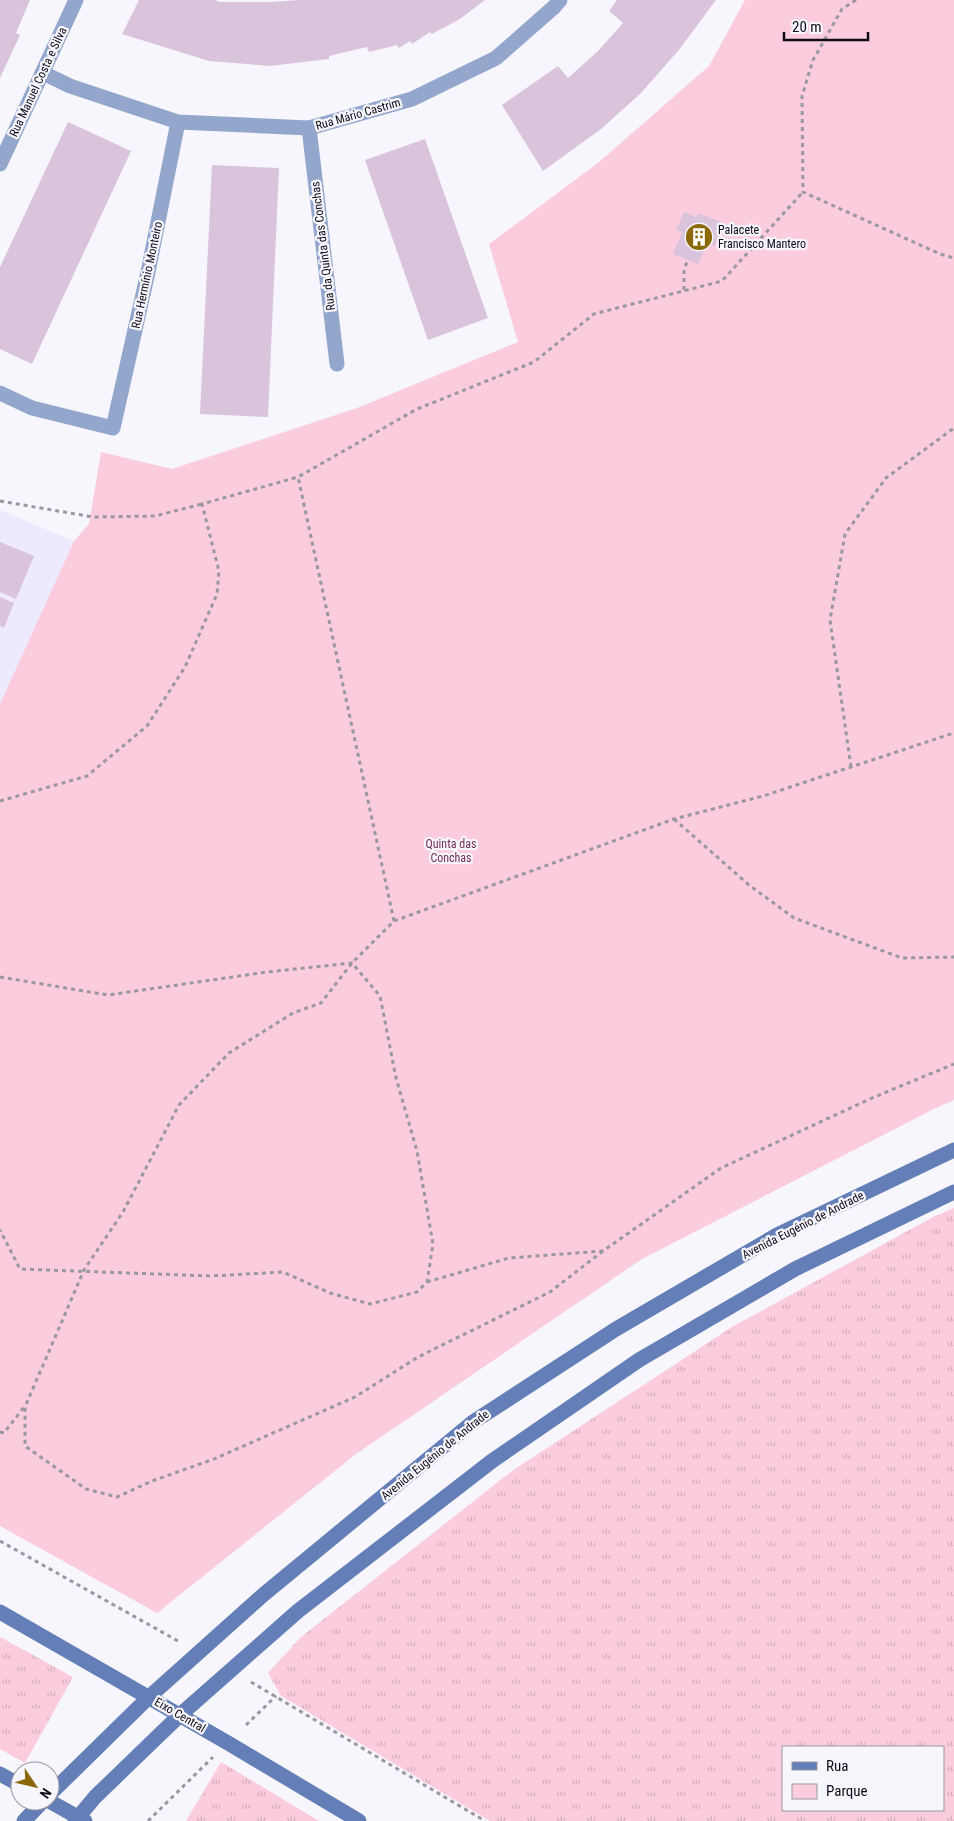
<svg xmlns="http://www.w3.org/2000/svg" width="954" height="1821" viewBox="0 0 954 1821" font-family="'Roboto Condensed',sans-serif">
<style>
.built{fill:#ede9ff}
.grass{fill:url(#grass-tufts);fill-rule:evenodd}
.park{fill:#fbccdd}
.building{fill:#dac4db}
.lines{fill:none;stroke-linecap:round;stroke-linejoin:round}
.path{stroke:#99979f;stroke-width:3;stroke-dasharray:4 4;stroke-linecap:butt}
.street{stroke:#93a7cd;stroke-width:15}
.secondary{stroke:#647fb7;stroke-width:15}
.labels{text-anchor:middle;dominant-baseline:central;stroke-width:4.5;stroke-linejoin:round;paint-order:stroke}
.street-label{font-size:12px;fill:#0f0c16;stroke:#f7f6fc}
.poi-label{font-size:12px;fill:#0f0c16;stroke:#f7f6fc;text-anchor:start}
.park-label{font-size:12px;fill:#752f4e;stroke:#f7f6fc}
</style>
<defs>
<pattern id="grass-tufts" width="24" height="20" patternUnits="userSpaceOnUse" patternTransform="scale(1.25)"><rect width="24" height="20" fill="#fbccdd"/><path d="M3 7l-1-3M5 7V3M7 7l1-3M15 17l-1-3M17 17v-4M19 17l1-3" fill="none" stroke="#d6aebd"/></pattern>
</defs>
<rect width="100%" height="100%" fill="#f7f6fc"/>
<!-- built -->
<polygon class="built" points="0,510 74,541 0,704"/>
<!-- grass -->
<g class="grass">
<path d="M954 1208V1821H490L281 1696 268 1673 301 1637 512 1471 732 1327 935 1216ZM943 1747V1810H783V1747Z"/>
<polygon points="0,1637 73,1677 25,1763 0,1749"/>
<polygon points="221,1762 319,1821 186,1821"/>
</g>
<!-- park -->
<polygon class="park" points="745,0 954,0 954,1100 932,1110 642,1259 356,1454 157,1613 0,1526 0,704 74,541 89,524 101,452 172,469 357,408 518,342 489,244 598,163 709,66"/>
<!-- building -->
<g class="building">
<polygon points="0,0 30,0 16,33 20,35 0,78"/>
<polygon points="139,0 214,0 220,2 270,2 300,0 485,0 460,19 432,34 430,32 412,44 410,41 399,48 397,45 369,52 367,47 329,56 329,59 270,66 209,61 122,34"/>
<polygon points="617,0 716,0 678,51 641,93 601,129 543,171 502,105 558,66 568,78 598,51 623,23 609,11"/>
<polygon points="68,122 131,151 32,364 0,349 0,267"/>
<polygon points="425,139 488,318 428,340 365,160"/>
<polygon points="212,165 279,168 268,417 200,414"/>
<polygon points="684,212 696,217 698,213 724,223 715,246 707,243 698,264 673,254 682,232 676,230"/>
<polygon points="0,542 34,556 16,599 0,592"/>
<polygon points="0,597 14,603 4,628 0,626"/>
</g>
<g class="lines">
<!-- path -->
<g class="path">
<polyline points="856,0 842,9 813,60 802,96 803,192 940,254 954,258"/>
<polyline points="684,290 684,269 688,260"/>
<polyline points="0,501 93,517 155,516 202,504"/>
<polyline points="851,767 830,620 845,534 886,478 954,428"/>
<polyline points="0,801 87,776 147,726 185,667 217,594 219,571 202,504 298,477"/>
<polyline points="674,819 749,885 794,918 902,958 954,957"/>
<polyline points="394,921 298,477 417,409 534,362 594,314 722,281 803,192"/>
<polyline points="0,977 108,995 267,972 352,963 380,996 396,1078 417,1151 433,1244 427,1282 417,1292 370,1304 330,1293 283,1272 211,1276 20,1269 0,1230"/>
<polyline points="603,1251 550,1292 418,1357 355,1397 214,1459 152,1481 117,1497 86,1489 25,1446 25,1407 84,1270 123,1212 179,1105 229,1053 293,1013 321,1003 352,963 394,921 674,819 763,796 954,733"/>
<polyline points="427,1282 509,1258 603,1251 721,1168 872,1098 954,1064"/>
<polyline points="0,1432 4,1433 24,1407"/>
<polyline points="0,1541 178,1641"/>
<polyline points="251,1682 485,1821"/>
<polyline points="246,1725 276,1696"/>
<polyline points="148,1821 213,1757"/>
</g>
<!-- street -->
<g class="street">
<polyline points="43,73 70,86 178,122 309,128 412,99 496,58 554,7 560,0"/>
<polyline points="309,128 337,364"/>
<polyline points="0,164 76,0"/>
<polyline points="0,393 32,408 113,428 148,272 178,122"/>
</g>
<!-- secondary -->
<g class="secondary">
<polyline points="0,1612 228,1743 359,1821"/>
<polyline points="0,1774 20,1785"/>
<polyline points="50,1794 149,1697 263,1595 473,1422 616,1329 777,1235 954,1150"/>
<polyline points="49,1801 85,1821"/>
<polyline points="24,1821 43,1801"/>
<polyline points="75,1821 95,1797 180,1715 298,1611 492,1461 639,1360 795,1269 954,1192"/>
</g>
</g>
<!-- icons -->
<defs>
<symbol id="building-disc" viewBox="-11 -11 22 22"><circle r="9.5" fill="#8b6908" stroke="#f7f6fc"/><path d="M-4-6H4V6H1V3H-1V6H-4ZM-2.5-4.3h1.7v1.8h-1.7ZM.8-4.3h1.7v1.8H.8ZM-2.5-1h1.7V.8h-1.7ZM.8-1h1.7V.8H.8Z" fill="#fff"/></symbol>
</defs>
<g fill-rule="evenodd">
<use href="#building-disc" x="683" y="221" width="32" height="32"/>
</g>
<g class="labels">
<!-- street labels -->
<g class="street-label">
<text transform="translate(38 82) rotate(-65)">Rua Manuel Costa e Silva</text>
<text transform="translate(358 114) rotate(-16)">Rua Mário Castrim</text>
<text transform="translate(323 246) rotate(-97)">Rua da Quinta das Conchas</text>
<text transform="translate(147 275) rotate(-78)">Rua Hermínio Monteiro</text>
<text transform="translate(803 1225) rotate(-27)">Avenida Eugénio de Andrade</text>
<text transform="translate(435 1455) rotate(-39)">Avenida Eugénio de Andrade</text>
<text transform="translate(180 1715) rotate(30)">Eixo Central</text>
</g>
<!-- poi labels -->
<g class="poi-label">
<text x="718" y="230">Palacete<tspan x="718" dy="14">Francisco Mantero</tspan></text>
</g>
<!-- park labels -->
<g class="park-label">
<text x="451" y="844">Quinta das<tspan x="451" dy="14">Conchas</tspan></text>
</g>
</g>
<!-- legend -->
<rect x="782" y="1746" width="162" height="65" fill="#f7f6fc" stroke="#9a98a0"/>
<rect x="792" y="1762" width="25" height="8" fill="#647fb7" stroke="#9a98a0"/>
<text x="826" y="1771" font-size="15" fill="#0f0c16">Rua</text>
<rect x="792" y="1784" width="25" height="15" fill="#fbccdd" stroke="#9a98a0"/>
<text x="826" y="1796" font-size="15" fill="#0f0c16">Parque</text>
<!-- north arrow -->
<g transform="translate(35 1786) rotate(125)"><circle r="24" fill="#f7f6fc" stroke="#9a98a0"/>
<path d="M0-4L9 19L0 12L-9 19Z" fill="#8b6908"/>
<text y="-8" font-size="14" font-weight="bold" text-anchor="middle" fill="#0f0c16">N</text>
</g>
<!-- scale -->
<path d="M784 32v8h84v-8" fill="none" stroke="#0f0c16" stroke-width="2.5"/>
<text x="792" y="32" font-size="15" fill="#0f0c16" stroke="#f7f6fc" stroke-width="4" paint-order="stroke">20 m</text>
</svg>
